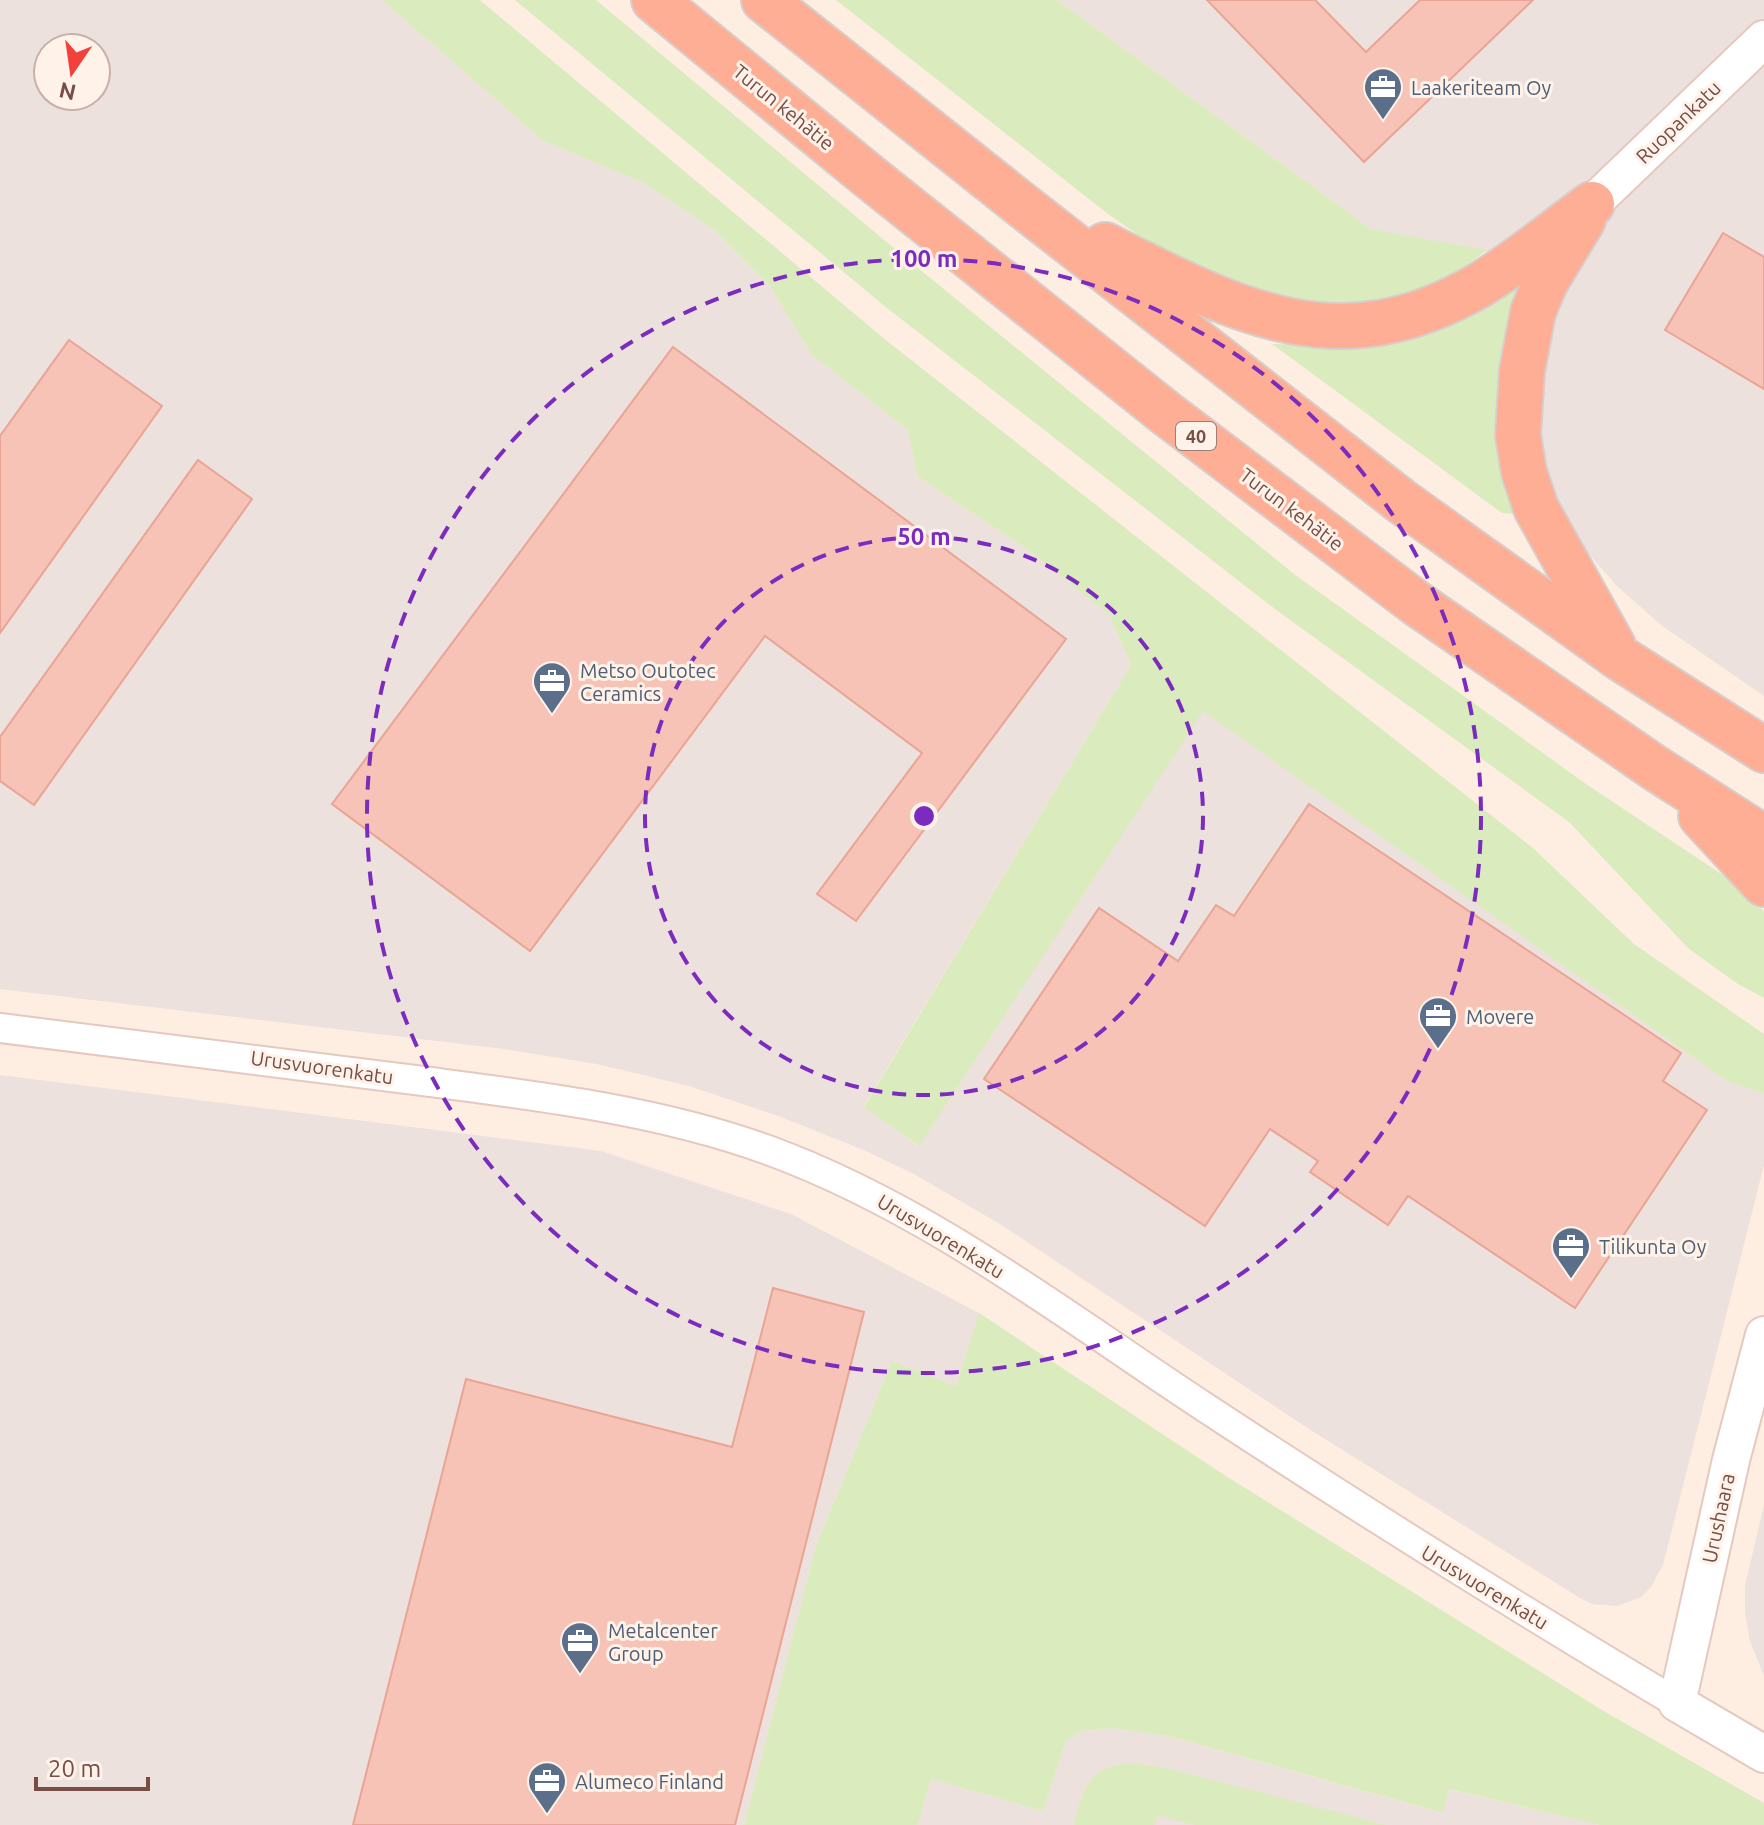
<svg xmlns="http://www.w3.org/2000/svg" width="1764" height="1825" viewBox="0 0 1764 1825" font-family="Ubuntu,sans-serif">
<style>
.industrial{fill:#ece1dc;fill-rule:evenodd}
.green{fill:#daecbe}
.building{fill:#f6c3b6;stroke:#e9a495;stroke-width:2}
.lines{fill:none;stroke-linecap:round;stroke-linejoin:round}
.minor-casing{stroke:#e5c9bf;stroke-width:32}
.tertiary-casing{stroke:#e5c9bf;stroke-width:40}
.trunk-casing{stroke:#d9cdcb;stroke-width:48}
.minor{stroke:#fff;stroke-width:28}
.tertiary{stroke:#fff;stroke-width:36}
.trunk{stroke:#feae94;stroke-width:44}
.ring{fill:none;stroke:#7b2cbf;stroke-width:4;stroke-dasharray:14 10}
.labels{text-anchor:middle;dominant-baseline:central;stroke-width:6;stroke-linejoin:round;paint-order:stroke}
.shield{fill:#fff2e9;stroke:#a07e77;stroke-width:2}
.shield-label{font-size:18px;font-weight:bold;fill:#774d46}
.service-label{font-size:20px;fill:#4e5e75;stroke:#fff2e9;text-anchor:start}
.street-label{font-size:20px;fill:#774d46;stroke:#fff2e9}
.centre{fill:#7b2cbf;stroke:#fff2e9;stroke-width:4}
.ring-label{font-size:24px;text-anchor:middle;font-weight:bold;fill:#7b2cbf;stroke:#fff2e9;stroke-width:6;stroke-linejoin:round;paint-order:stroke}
</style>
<rect width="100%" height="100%" fill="#feede1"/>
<!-- industrial -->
<g class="industrial">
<path d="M0 0H382L542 140 644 183 713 229 769 285 812 355 908 430 917 476 1028 550 1109 615 1131 665 864 1106 918 1146 1203 710 1727 1081 1764 1094V1165L1663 1565 1651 1587 1641 1597 1617 1606 1592 1604 1580 1598 1309 1429 1000 1224 912 1173 866 1151 781 1117 689 1086 597 1064 504 1049 0 989ZM48 48H96V96H48Z"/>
<polygon points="1057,0 1764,0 1764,696 1661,625 1617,586 1587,552 1562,517 1547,484 1537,440 1550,311 1487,251 1371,229"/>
<polygon points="0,1075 601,1151 791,1214 979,1313 956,1386 892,1361 816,1546 744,1825 0,1825"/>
<polygon points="1764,1505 1764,1676 1750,1641 1745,1613 1745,1586"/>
<polygon points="1111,1728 1168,1736 1442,1813 1448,1789 1600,1825 918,1825 931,1779 1043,1811 1066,1741 1081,1731"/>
</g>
<!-- green -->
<g class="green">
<polygon points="382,0 480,0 887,341 1533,848 1634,944 1764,1034 1764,1094 1727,1081 1203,711 919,1146 864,1107 1131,665 1109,615 1028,550 917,476 908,430 812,355 769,285 713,229 644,183 542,140"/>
<polygon points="515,0 596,0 918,268 1294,574 1586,784 1750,893 1764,912 1764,998 1738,984 1689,949 1569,822 1275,609 887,308"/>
<polygon points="836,0 1057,0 1371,229 1487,250 1450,277 1412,293 1376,301 1311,305 1244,289 1157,248 1108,214"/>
<polygon points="1523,283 1500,369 1498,415 1517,511 1514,514 1502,513 1272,344 1340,345 1445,325 1475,312"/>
<polygon points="979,1313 1226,1476 1602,1710 1764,1803 1764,1825 1600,1825 1449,1789 1443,1813 1168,1736 1111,1728 1081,1731 1066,1741 1043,1811 931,1779 918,1825 744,1825 816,1546 892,1361 956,1386"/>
<path d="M1132 1763 1166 1768 1386 1825H1195L1157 1815 1154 1825H1074C1082 1789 1090 1765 1132 1763Z"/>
</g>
<!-- building -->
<g class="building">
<polygon points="1207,0 1315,0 1366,52 1420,0 1533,0 1364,162"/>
<polygon points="1723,233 1764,257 1764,389 1665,330"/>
<polygon points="69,340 162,406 0,633 0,436"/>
<polygon points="673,347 1066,639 856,921 817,894 922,753 765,636 530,951 332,804"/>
<polygon points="198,460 252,499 34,805 0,781 0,737"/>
<polygon points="1309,804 1681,1053 1663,1081 1707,1110 1575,1308 1408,1196 1388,1225 1310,1172 1318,1161 1270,1129 1205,1226 984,1079 1099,908 1178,961 1216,905 1234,916"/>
<polygon points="773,1288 864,1312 735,1825 353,1825 466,1379 732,1447"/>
</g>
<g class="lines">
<defs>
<path id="minor" d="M0 1028C141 1045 282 1062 423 1081 538 1096 658 1110 768 1150 929 1209 1064 1315 1206 1408 1361 1510 1518 1608 1677 1703"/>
<g id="tertiary">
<polyline points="1592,204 1764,39"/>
<polyline points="1764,1335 1731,1460 1677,1703 1764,1754"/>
</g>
<g id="trunk">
<polyline points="654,0 871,178 1167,414 1416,603 1655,768 1764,838"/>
<polyline points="764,0 1018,202 1401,501 1620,658 1764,750"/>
<polyline points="1583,220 1545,283 1533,312 1522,371 1518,435 1524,472 1536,508 1613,646"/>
<path d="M1105 245C1235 310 1337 367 1478 286 1518 262 1555 231 1592 204"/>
<polyline points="1701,816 1764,884"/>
</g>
</defs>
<!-- minor casing -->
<use href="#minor" class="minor-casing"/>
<!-- tertiary casing -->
<use href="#tertiary" class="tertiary-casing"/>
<!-- trunk casing -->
<use href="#trunk" class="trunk-casing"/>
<!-- minor -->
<use href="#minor" class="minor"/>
<!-- tertiary -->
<use href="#tertiary" class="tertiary"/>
<!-- trunk -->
<use href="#trunk" class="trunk"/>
</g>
<!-- distance rings -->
<g class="ring">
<circle cx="924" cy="816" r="279"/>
<circle cx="924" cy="816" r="557"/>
</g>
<!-- icons -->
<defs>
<symbol id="office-pin" viewBox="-11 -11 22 30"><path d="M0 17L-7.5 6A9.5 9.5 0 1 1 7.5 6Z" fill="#5c6f8a" stroke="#fff2e9"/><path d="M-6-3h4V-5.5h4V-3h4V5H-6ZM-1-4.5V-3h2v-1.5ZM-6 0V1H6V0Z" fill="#fff"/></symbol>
</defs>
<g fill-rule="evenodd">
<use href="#office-pin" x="1361" y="65" width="44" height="60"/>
<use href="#office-pin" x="530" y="659" width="44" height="60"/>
<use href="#office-pin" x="1416" y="994" width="44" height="60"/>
<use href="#office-pin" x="1549" y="1224" width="44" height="60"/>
<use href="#office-pin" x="558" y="1619" width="44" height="60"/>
<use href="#office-pin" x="525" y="1759" width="44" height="60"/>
</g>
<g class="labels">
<!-- shield labels -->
<rect class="shield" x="1176" y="422" width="40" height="28" rx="6"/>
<g class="shield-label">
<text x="1196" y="436">40</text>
</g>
<!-- service labels -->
<g class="service-label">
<text x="1411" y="87">Laakeriteam Oy</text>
<text x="580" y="670">Metso Outotec<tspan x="580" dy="23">Ceramics</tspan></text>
<text x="1466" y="1016">Movere</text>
<text x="1599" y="1246">Tilikunta Oy</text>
<text x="608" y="1630">Metalcenter<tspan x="608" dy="23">Group</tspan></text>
<text x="575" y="1781">Alumeco Finland</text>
</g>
<!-- street labels -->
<g class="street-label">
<text transform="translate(784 107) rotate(39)">Turun kehätie</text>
<text transform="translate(1678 122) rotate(-44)">Ruopankatu</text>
<text transform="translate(1292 509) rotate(37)">Turun kehätie</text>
<text transform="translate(322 1067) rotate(8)">Urusvuorenkatu</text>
<text transform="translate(941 1236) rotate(31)">Urusvuorenkatu</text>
<text transform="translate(1718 1518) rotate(-78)">Urushaara</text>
<text transform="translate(1485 1587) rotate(31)">Urusvuorenkatu</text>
</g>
</g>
<circle cx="924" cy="816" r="12" class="centre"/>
<g class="ring-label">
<text x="924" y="267">100 m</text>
<text x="924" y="545">50 m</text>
</g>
<!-- north arrow -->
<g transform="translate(72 72) rotate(193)"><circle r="38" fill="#fff2e9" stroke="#c9b0a8" stroke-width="2"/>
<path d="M0-6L14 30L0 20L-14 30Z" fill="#f2403b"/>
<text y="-12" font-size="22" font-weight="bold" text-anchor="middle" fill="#774d46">N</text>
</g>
<!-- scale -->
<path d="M36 1777v12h112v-12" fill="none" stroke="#774d46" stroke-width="4"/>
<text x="48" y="1777" font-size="24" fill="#774d46" stroke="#fff2e9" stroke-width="6" paint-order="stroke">20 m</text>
</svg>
